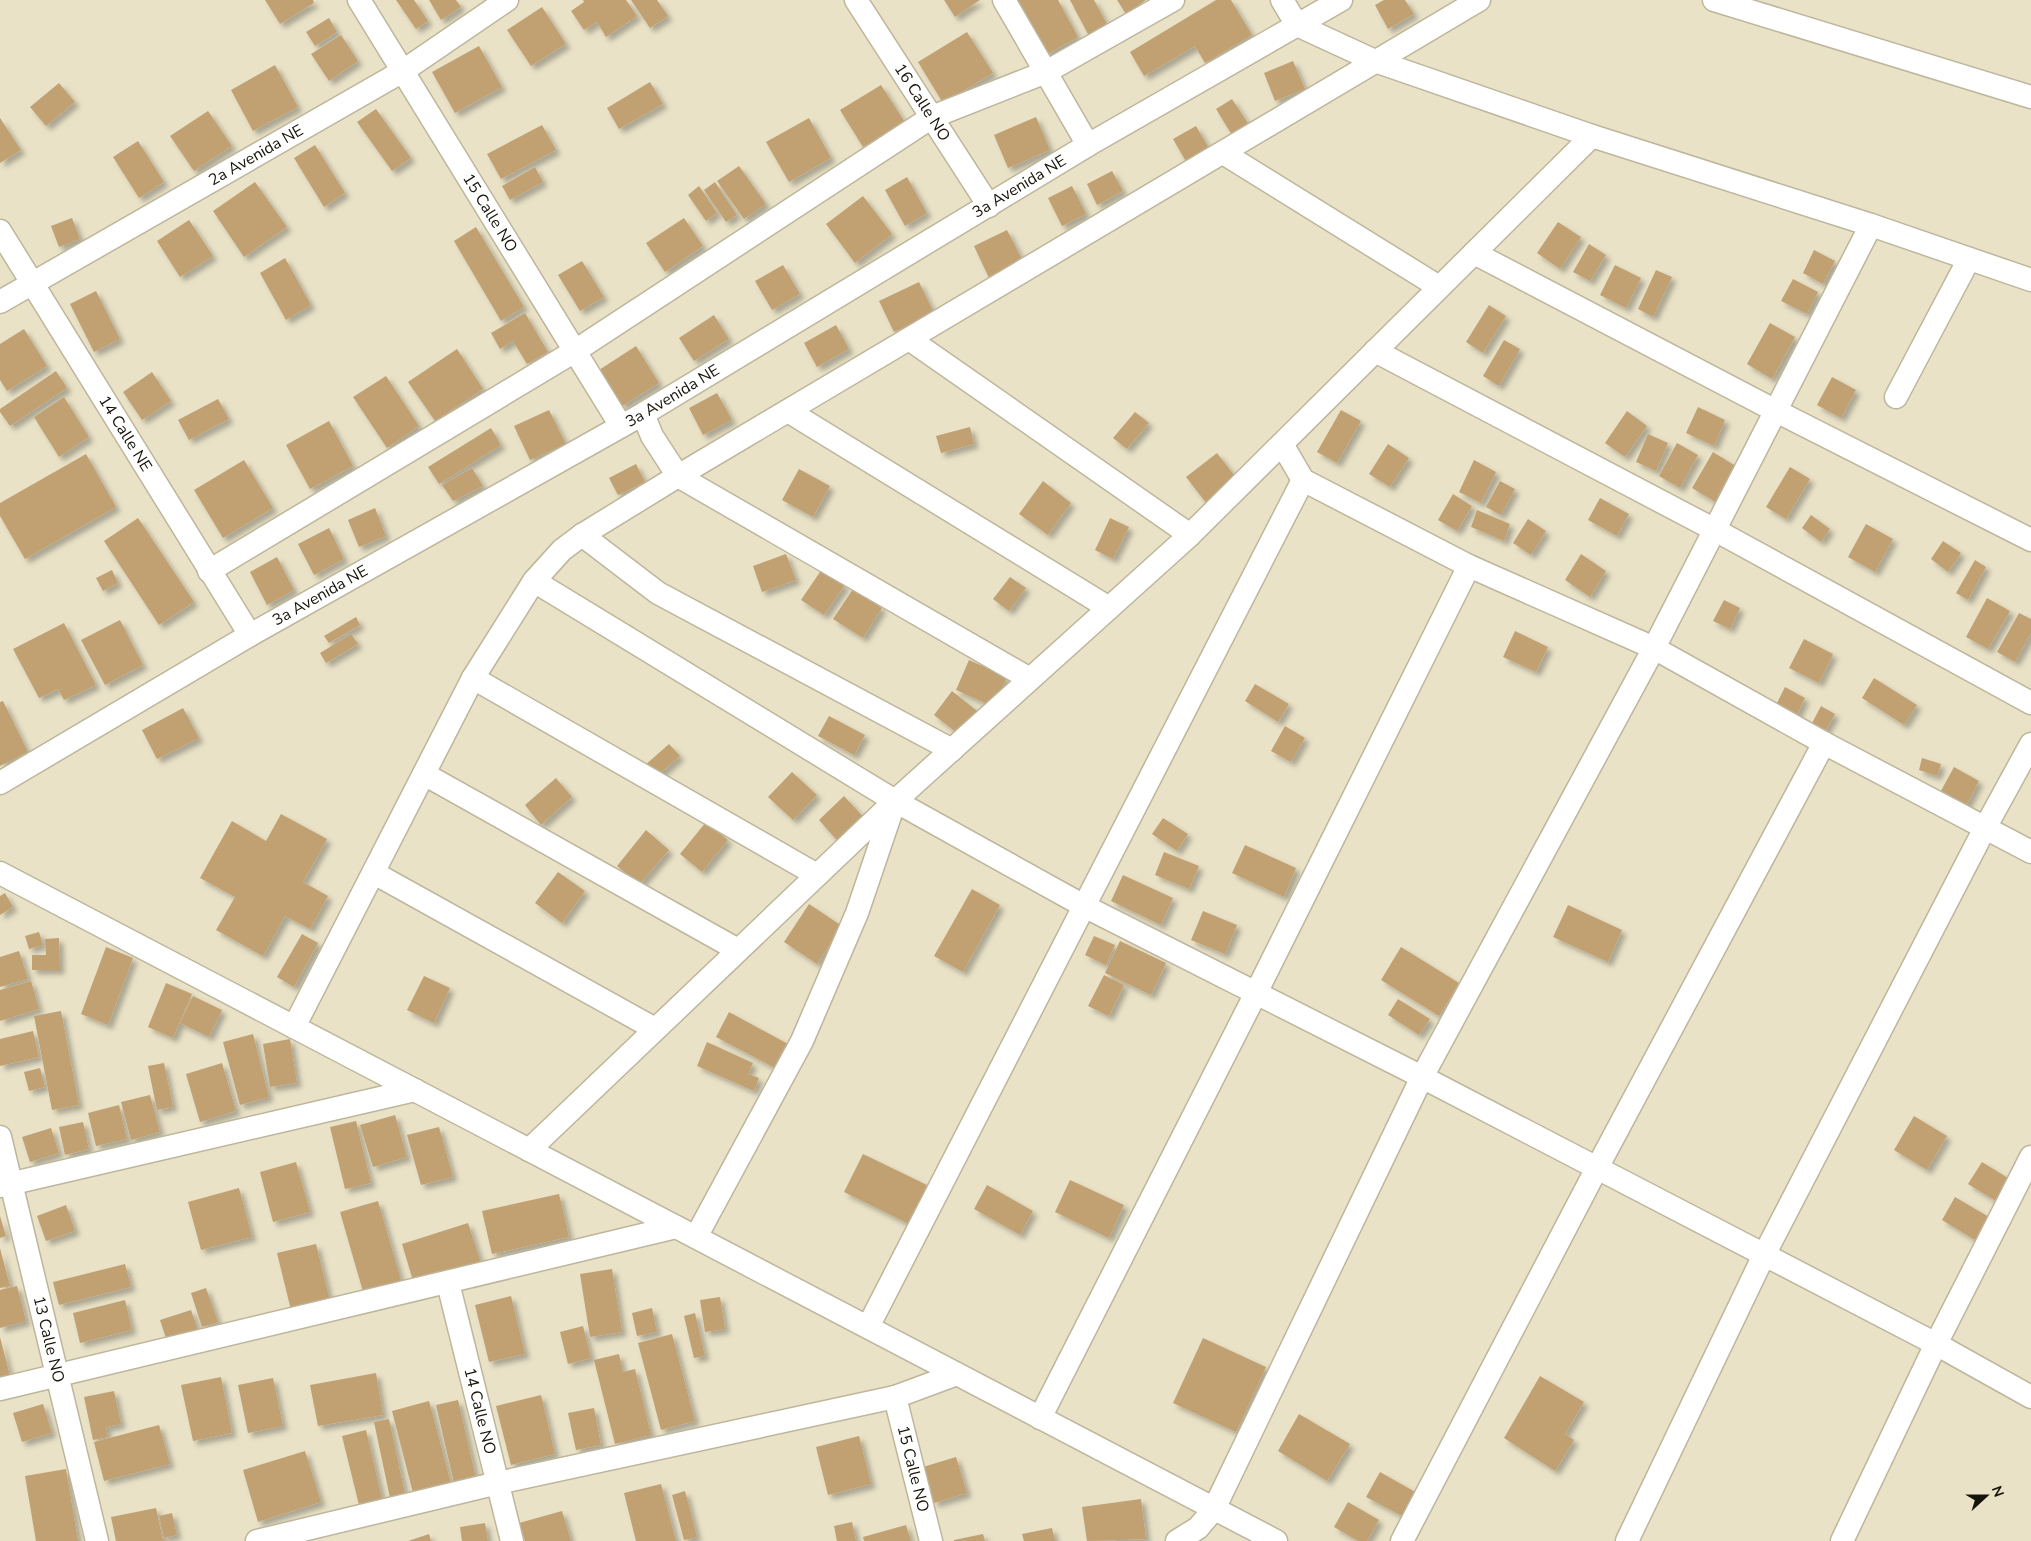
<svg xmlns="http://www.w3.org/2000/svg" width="2031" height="1541" viewBox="0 0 2031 1541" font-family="'Nunito Sans',sans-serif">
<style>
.building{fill:#c1a072;filter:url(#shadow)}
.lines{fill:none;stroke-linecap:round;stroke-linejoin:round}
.minor-casing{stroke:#bdb69c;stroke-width:25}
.minor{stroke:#fff;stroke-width:22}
.labels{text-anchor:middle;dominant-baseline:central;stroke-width:5;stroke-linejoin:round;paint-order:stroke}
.street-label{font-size:16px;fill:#16140a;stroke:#e9e2c7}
</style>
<defs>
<filter id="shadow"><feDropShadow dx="4.5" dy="4.5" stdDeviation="2.5" flood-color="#0004"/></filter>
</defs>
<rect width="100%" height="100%" fill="#e9e2c7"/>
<!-- building -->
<g class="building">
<polygon points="265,0 313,0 314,3 280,24"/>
<polygon points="396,0 414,0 428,21 416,29"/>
<polygon points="429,0 456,0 461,7 441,20"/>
<polygon points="583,0 626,0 637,16 606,37 597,22 584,30 571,11 584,2"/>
<polygon points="631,0 657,0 668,16 650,28"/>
<polygon points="944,0 980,0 955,17"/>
<polygon points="1018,0 1058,0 1078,37 1046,55 1015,2"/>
<polygon points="1070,0 1094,0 1108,26 1089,36"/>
<polygon points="1117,0 1146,0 1126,14"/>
<polygon points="1216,0 1231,0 1252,35 1205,63 1195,46 1144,76 1130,52"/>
<polygon points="1384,0 1405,0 1414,14 1388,29 1375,5"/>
<polygon points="542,7 566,44 531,66 507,30"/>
<polygon points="329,18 337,32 315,46 306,32"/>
<polygon points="967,32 993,73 943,103 918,62"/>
<polygon points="341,35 358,61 329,81 311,54"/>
<polygon points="479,46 502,87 455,113 432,72"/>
<polygon points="1293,61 1305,89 1275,101 1264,73"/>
<polygon points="275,65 298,107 253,131 231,90"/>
<polygon points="650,82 663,104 619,129 607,108"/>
<polygon points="59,83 75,102 46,126 30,107"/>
<polygon points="881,85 904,121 863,147 840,110"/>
<polygon points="1232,99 1249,125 1232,135 1216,109"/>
<polygon points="376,109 411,158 392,171 357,122"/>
<polygon points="208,111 232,146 194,171 170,136"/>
<polygon points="1036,117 1050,150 1008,168 994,135"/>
<polygon points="0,118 21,150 0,163"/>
<polygon points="809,118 831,158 789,182 766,142"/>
<polygon points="542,125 556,150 501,179 487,154"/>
<polygon points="1196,126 1211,152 1188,165 1173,139"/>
<polygon points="138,141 164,182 139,198 113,157"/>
<polygon points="315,145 345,193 324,207 294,158"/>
<polygon points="739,166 766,204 744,219 717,181"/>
<polygon points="535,167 543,182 510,200 502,186"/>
<polygon points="1112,171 1123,191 1097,205 1087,184"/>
<polygon points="907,177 927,213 905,226 885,190"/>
<polygon points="255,182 287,227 244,257 213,211"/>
<polygon points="715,182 737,215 726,222 704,190"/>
<polygon points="699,186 717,213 706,221 688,195"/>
<polygon points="1072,186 1086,214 1062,226 1048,198"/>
<polygon points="863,196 892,234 855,263 826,224"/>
<polygon points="72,218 80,239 59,247 51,226"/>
<polygon points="684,218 703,246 665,272 646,243"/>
<polygon points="189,220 213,256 180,277 157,241"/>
<polygon points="1558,222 1581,237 1560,269 1537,253"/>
<polygon points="476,227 524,307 501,321 454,241"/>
<polygon points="1007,230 1023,261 989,278 974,246"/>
<polygon points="1589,244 1606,255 1590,281 1573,272"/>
<polygon points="1814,250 1835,261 1823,284 1803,273"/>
<polygon points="285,258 311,305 286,320 260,273"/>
<polygon points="582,261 604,297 580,311 558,275"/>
<polygon points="783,265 800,294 772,310 755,281"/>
<polygon points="1615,265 1641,278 1626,308 1600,295"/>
<polygon points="1656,270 1672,277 1653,317 1638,309"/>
<polygon points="1793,279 1818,292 1807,314 1781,301"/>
<polygon points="919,282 934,313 894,332 879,301"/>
<polygon points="96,291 120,339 94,352 70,304"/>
<polygon points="1489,305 1506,316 1483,353 1466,342"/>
<polygon points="525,313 548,352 527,364 513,341 500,349 491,333"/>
<polygon points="714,315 729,339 694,361 679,338"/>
<polygon points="1770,323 1795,337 1772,379 1747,364"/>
<polygon points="836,325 849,349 817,367 804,343"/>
<polygon points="24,329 47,366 7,391 0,380 0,344"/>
<polygon points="1504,340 1520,349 1499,386 1483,376"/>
<polygon points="636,346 659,383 622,406 599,370"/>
<polygon points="457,349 483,389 435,421 408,382"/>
<polygon points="56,371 67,388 10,426 0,412 0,409"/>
<polygon points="152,372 171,401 142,420 123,392"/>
<polygon points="386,376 419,426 387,448 353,397"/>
<polygon points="1832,377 1856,390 1841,418 1817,405"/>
<polygon points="717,393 732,420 703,435 689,408"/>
<polygon points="64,397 89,437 59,457 34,417"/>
<polygon points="218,399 229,419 189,440 178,420"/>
<polygon points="1698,407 1725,420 1714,446 1686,433"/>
<polygon points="549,410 566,444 530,460 514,426"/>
<polygon points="1341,410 1361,421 1337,463 1317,452"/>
<polygon points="1627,411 1647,426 1625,457 1605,443"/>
<polygon points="1135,412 1149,423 1127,449 1113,438"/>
<polygon points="329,421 353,466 310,489 286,445"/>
<polygon points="970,427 974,444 941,453 936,436"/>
<polygon points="491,428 501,445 439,484 428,467"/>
<polygon points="1648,434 1668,443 1656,471 1636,462"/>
<polygon points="1677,443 1698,455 1680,488 1659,476"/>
<polygon points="1388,444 1409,458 1390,487 1369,474"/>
<polygon points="1713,452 1739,468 1719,504 1692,488"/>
<polygon points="1217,453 1238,480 1207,504 1186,477"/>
<polygon points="86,454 116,507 25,559 0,516 0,503"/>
<polygon points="244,460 273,508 223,538 194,490"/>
<polygon points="1474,460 1496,472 1481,503 1459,492"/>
<polygon points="636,464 645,482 618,495 609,478"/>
<polygon points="1790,467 1810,479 1786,519 1766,507"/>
<polygon points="472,468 483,486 453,501 442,485"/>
<polygon points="799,469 830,486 813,517 782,500"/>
<polygon points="1043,481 1071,503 1048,535 1019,514"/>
<polygon points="1500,481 1515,489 1501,515 1486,507"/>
<polygon points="1453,494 1472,506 1457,531 1438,520"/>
<polygon points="1600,498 1629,514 1617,536 1588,520"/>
<polygon points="375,508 386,536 359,547 348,520"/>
<polygon points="1477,510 1510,524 1504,541 1471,527"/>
<polygon points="1811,515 1830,529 1821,542 1802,528"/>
<polygon points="138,518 194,602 159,625 104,541"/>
<polygon points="1110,518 1129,527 1113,559 1095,550"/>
<polygon points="1528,519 1546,531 1531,555 1513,543"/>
<polygon points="1866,524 1893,539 1875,572 1848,557"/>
<polygon points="329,528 344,559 314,575 298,544"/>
<polygon points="1943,541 1961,553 1948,572 1931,559"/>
<polygon points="786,554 796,580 762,592 753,566"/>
<polygon points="1581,554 1606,571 1590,597 1565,580"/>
<polygon points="277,557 294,590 267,605 250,572"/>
<polygon points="1975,560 1986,567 1968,600 1956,593"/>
<polygon points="822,569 845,585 824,615 801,600"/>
<polygon points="112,570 118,583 103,591 96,578"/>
<polygon points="1010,577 1026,588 1009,611 993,599"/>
<polygon points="853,589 882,608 863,638 833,619"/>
<polygon points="1987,598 2010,611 1988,649 1966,637"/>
<polygon points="1724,600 1740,608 1730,629 1713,621"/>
<polygon points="2019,613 2031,619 2031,633 2015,662 1997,652"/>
<polygon points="356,617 360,625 329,643 324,636"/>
<polygon points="120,620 143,665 105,685 81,640"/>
<polygon points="64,623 96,685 64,700 58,689 39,698 13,649"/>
<polygon points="1515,631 1548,647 1536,672 1503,657"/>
<polygon points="351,634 358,644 326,663 320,653"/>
<polygon points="1804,639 1833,654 1819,683 1789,668"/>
<polygon points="969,660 1007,677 994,707 956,690"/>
<polygon points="1874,678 1917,705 1904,725 1862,698"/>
<polygon points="1255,684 1289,704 1278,722 1245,701"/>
<polygon points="1785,687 1805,698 1795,719 1774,709"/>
<polygon points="952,691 981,714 962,737 934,715"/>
<polygon points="3,701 28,752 0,766 0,702"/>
<polygon points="1821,706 1835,714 1823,735 1810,727"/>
<polygon points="183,708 199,738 157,759 142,730"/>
<polygon points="829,716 865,735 854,755 818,736"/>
<polygon points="1285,726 1305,738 1291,762 1271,751"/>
<polygon points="669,744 680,756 654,779 643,767"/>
<polygon points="1922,758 1941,764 1937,776 1919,770"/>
<polygon points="1954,767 1979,781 1963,812 1937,798"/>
<polygon points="792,772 817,795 793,820 768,797"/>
<polygon points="556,778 572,797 541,825 525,805"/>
<polygon points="844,796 868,822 842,846 819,820"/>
<polygon points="281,814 327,839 303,882 328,896 310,929 285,916 263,956 216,930 235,897 200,878 232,821 266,841"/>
<polygon points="1163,818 1188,834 1177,851 1152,834"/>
<polygon points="706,822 728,840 702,872 680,854"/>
<polygon points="646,830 669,850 639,885 617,866"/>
<polygon points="1245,845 1296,868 1284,897 1232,873"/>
<polygon points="1164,852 1199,866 1189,889 1155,875"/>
<polygon points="558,872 585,891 562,923 535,903"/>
<polygon points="1123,875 1173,898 1161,925 1111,901"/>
<polygon points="972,889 1000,905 963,972 934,956"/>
<polygon points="5,893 13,907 0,915 0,896"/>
<polygon points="809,904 842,926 817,964 784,942"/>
<polygon points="1568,905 1622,930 1608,962 1553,937"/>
<polygon points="1203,911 1237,925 1225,954 1191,940"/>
<polygon points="39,932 43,945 29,949 25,936"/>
<polygon points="302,934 318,943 294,987 277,977"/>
<polygon points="1094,936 1115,945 1106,965 1085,955"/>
<polygon points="59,938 60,970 32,970 32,955 46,955 45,939"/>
<polygon points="1120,941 1166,963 1151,995 1105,973"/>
<polygon points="106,947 133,958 108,1025 81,1014"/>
<polygon points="1401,947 1459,983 1439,1016 1381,980"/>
<polygon points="19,951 28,979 0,987 0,957"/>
<polygon points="1104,975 1124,985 1109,1016 1088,1006"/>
<polygon points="424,976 450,988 434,1023 407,1010"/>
<polygon points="31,981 39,1009 0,1021 0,990"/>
<polygon points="166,983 192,994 173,1038 148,1027"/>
<polygon points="193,996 222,1010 209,1037 180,1023"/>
<polygon points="1398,999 1430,1019 1419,1035 1388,1015"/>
<polygon points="61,1011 79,1105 52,1110 34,1016"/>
<polygon points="729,1012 788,1044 775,1068 716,1037"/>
<polygon points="33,1031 39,1057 0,1066 0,1039"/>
<polygon points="253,1034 269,1097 240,1105 223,1042"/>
<polygon points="290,1039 297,1083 270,1087 263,1044"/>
<polygon points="707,1042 753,1063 748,1074 759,1078 754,1091 697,1066"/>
<polygon points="164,1063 173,1107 157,1110 148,1066"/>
<polygon points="222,1063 236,1111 200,1122 186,1074"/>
<polygon points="40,1068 45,1087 29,1091 24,1072"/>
<polygon points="150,1095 160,1132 131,1140 121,1102"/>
<polygon points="119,1105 127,1139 96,1146 88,1113"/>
<polygon points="395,1115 407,1157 373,1167 360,1125"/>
<polygon points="1914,1116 1947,1136 1927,1170 1894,1150"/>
<polygon points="356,1121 371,1183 345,1189 330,1127"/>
<polygon points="83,1122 89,1149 65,1155 59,1127"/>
<polygon points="439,1127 453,1177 421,1185 407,1135"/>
<polygon points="51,1128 59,1153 30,1162 22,1137"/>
<polygon points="863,1154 927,1185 909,1224 844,1192"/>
<polygon points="296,1162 310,1212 273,1222 260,1172"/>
<polygon points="1982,1162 2013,1181 1999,1203 1968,1184"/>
<polygon points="1070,1180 1124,1205 1109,1238 1055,1212"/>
<polygon points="987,1185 1033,1211 1020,1235 974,1209"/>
<polygon points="239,1188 252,1237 201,1250 188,1202"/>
<polygon points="559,1194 569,1237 492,1254 482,1211"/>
<polygon points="1955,1197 1989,1217 1975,1240 1942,1220"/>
<polygon points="378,1201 404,1291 366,1302 340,1212"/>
<polygon points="66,1205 75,1231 46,1241 37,1216"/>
<polygon points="0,1216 6,1236 0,1238"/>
<polygon points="468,1223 481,1263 414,1284 402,1244"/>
<polygon points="316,1244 331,1305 292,1314 277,1253"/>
<polygon points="0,1248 10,1286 0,1288"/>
<polygon points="125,1264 131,1287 59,1305 53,1282"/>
<polygon points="612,1269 622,1332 590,1337 580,1274"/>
<polygon points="17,1286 26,1321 0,1328 0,1290"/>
<polygon points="206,1288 218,1322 202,1327 191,1293"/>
<polygon points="511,1296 525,1354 489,1362 475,1305"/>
<polygon points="720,1297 725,1329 705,1332 700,1300"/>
<polygon points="125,1300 132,1330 80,1343 73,1313"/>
<polygon points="652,1308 657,1332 637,1336 632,1313"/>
<polygon points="191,1310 198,1330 167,1341 160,1320"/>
<polygon points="695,1313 705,1356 694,1358 684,1316"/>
<polygon points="583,1326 591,1358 568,1364 560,1332"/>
<polygon points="672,1334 695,1421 661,1430 638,1343"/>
<polygon points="0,1337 10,1376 0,1378"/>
<polygon points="1203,1338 1266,1367 1236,1432 1173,1403"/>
<polygon points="619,1354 623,1372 635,1369 651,1435 615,1444 594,1360"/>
<polygon points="376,1373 383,1415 318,1426 310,1385"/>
<polygon points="1540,1376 1584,1402 1565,1434 1574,1440 1555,1471 1504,1438"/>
<polygon points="221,1377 232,1433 193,1441 181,1385"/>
<polygon points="273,1378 283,1426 248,1433 238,1385"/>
<polygon points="114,1391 121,1424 106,1427 108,1437 93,1440 84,1397"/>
<polygon points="541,1395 555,1454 511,1465 496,1406"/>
<polygon points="458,1400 476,1478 454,1483 436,1405"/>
<polygon points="429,1401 451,1483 413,1493 392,1411"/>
<polygon points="43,1404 52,1433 22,1442 13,1413"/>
<polygon points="594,1408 601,1445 576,1450 568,1413"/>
<polygon points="1299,1414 1350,1444 1327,1481 1278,1451"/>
<polygon points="389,1419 405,1494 390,1498 374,1422"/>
<polygon points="159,1425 170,1464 104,1481 94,1442"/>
<polygon points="366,1430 382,1499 359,1505 342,1436"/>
<polygon points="859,1436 871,1484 828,1495 816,1447"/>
<polygon points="305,1451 321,1502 258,1522 243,1470"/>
<polygon points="956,1457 967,1493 934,1503 923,1467"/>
<polygon points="66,1469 78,1541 36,1541 25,1476"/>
<polygon points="1380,1472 1417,1493 1404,1517 1366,1497"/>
<polygon points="661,1484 676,1541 636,1541 624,1493"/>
<polygon points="685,1491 697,1537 684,1540 672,1495"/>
<polygon points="1141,1499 1146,1539 1087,1541 1082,1507"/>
<polygon points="1348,1502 1379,1520 1367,1541 1358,1541 1334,1527"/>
<polygon points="156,1508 163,1541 116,1541 111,1517"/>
<polygon points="562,1511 571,1541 525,1541 519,1523"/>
<polygon points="172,1513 177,1535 164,1538 159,1516"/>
<polygon points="852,1522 856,1541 837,1541 834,1526"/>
<polygon points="485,1523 488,1541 462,1541 460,1527"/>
<polygon points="906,1525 911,1541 864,1541 863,1537"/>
<polygon points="1052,1528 1055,1541 1024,1541 1022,1534"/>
<polygon points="429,1534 431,1541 408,1541"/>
<polygon points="983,1534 985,1541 954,1541 954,1540"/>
</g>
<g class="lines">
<defs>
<g id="minor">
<path id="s1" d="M359 0 621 426"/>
<path id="s2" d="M856 0 989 206"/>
<polyline points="1004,0 1088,145"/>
<polyline points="1282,0 1297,25 1375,61 1592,136 1871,225 2031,280"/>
<polyline points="1714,0 2031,97"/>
<polyline points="1223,153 1439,287"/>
<path id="s3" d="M0 231 250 635"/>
<polyline points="1474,253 1776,411 2031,540"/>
<path id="s4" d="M0 302 403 71 507 0"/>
<polyline points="909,339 1190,535"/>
<polyline points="1375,351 1715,530 2031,703"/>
<polyline points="1896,397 1969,259"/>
<polyline points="788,411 1109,608"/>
<polyline points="643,414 652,436 678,476 1030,679"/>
<polyline points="1282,444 1303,480 1469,566 1654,648 1824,743 2031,852"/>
<polyline points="582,535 658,593 952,750"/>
<polyline points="209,571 575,351 932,117 1046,72 1173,0"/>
<polyline points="534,581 895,801 1084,906 1422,1077 1936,1344 2031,1397"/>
<polyline points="473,678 817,875"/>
<polyline points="424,774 738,950"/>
<path id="s5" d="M0 783 250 635 643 414 1088 145 1341 0"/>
<polyline points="0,873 1276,1541"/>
<polyline points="374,873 655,1029"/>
<polyline points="294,1027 473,678 534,581 562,550 582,535 678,476 1479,0"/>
<path id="s6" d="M0 1137 97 1541"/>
<polyline points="529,1150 895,801 1190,535 1592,136"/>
<polyline points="0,1186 415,1090"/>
<polyline points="696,1237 802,1041 857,913 894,804"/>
<path id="s7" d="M448 1283 512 1541"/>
<polyline points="868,1327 1303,480"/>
<polyline points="0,1389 676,1227"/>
<path id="s8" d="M895 1397 931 1541"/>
<polyline points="1040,1418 1256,993 1469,566"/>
<polyline points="257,1541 498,1483 895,1397 957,1374"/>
<polyline points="1177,1541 1198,1528 1214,1509 1422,1077 1654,648 1871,225"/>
<polyline points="1402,1541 1597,1168 1824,743"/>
<polyline points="1627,1541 1764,1255 1985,828 2031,744"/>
<polyline points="1842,1541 1936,1344 2031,1157"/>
</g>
</defs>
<!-- minor casing -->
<use href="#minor" class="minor-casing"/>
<!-- minor -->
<use href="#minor" class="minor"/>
</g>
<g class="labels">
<!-- street labels -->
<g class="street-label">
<text stroke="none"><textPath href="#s2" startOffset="122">16 Calle NO</textPath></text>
<text stroke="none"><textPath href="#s4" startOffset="295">2a Avenida NE</textPath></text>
<text stroke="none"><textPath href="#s5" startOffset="1181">3a Avenida NE</textPath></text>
<text stroke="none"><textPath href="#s1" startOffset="250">15 Calle NO</textPath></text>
<text stroke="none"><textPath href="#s5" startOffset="776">3a Avenida NE</textPath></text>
<text stroke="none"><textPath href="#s3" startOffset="238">14 Calle NE</textPath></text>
<text stroke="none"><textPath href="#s5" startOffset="371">3a Avenida NE</textPath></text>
<text stroke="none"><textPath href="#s6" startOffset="208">13 Calle NO</textPath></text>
<text stroke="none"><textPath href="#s7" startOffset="132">14 Calle NO</textPath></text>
<text stroke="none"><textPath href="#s8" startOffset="74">15 Calle NO</textPath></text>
</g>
</g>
<!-- north arrow -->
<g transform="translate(1986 1496) rotate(69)" stroke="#e9e2c7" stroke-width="4" paint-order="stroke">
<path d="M0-4L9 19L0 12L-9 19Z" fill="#16140a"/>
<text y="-8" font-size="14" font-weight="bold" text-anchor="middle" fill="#16140a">N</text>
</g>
</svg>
